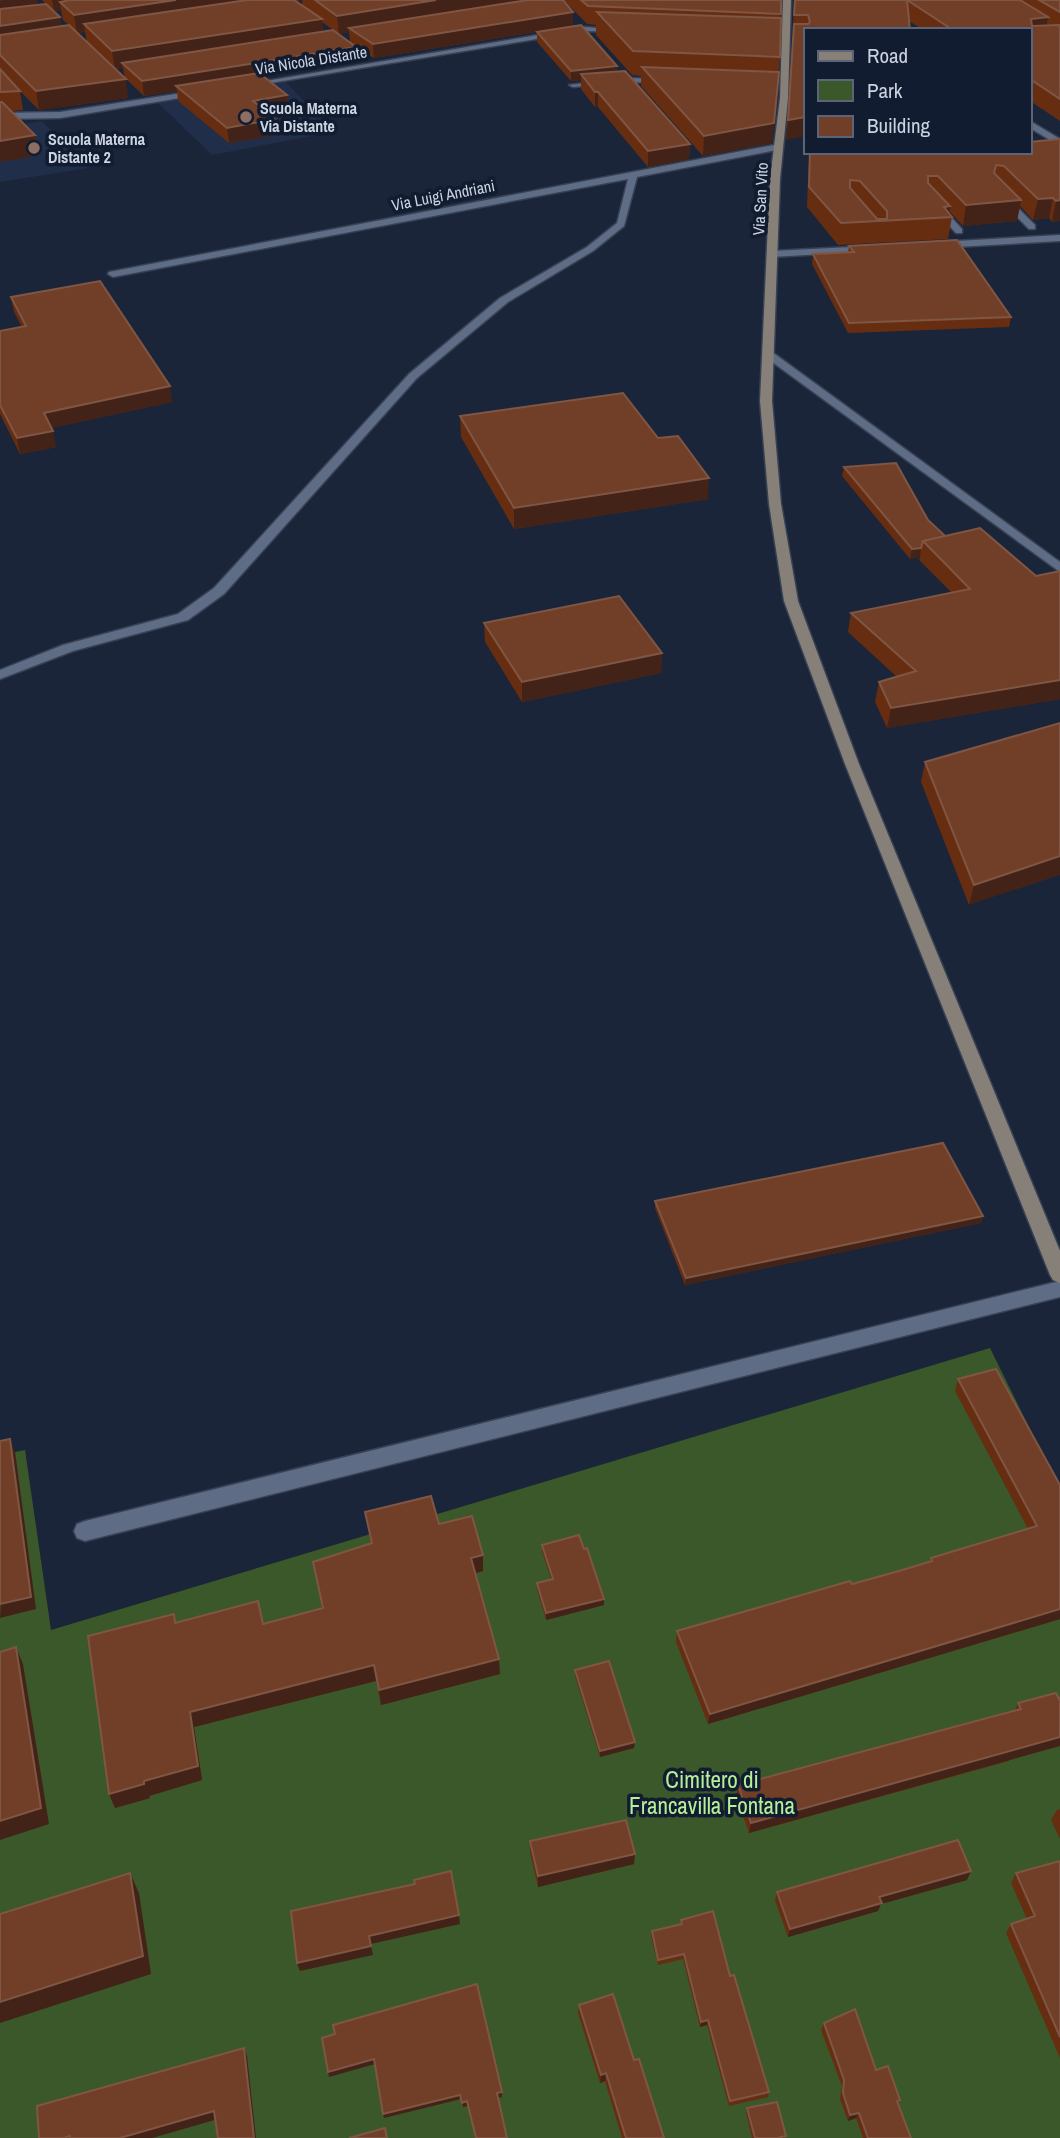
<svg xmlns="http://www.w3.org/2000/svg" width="1060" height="2138" viewBox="0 0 1060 2138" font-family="'Archivo Narrow',sans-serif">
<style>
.built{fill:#202e49}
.green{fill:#3a5829}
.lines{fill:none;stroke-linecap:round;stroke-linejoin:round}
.lane-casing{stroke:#384153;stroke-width:3}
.street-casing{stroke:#384153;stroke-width:3}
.secondary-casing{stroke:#384153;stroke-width:3}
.lane{fill:#5f6c85;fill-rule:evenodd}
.street{fill:#5f6c85;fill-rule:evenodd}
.secondary{fill:#868079;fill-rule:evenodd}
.wall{fill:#672d11;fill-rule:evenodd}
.shaded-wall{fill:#432318}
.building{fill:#713f27;stroke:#7f5644;stroke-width:2;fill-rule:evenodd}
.education-dot{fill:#8d6e63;stroke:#111c30;stroke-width:2.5}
.labels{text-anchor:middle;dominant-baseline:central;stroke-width:7;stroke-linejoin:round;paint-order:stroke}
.far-street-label{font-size:16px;fill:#cbd3e1;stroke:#111c30}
.far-poi-label{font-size:16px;font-weight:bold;fill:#cbd3e1;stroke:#111c30;text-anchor:start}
.near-park-label{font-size:23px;fill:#b5ef97;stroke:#111c30}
</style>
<rect width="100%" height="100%" fill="#1a253a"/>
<!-- built -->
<g class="built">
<polygon points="286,82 333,132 212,155 158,103"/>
<polygon points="42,121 88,168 0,182 0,128"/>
</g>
<!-- green -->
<polygon class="green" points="990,1348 1060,1490 1060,2138 0,2138 0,1455 25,1450 51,1630"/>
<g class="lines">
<defs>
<polygon id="lane" points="1060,1281 1060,1297 85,1541 77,1538 74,1531 77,1524 85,1521"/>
<g id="street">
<polygon points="585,27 623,30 619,32 585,31 246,87 242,85"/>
<polygon points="627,78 665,79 669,81 665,83 627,82 573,87 569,85"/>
<polygon points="201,90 204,94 60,118 0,119 0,113 60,112"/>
<polygon points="1030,121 1060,139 1060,146 1030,128"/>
<polygon points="779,144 783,147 782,149 637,177 624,226 593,251 508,302 417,378 224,594 188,620 73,651 0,679 0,670 63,645 178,614 214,588 409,374 500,298 587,247 617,223 628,179 113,277 108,274 109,272"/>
<polygon points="999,195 1005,195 1035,225 1035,229 1029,229 999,199"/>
<polygon points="933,204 939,204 962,229 962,233 956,233 933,208"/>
<polygon points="1060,235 1060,241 938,248 933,245 938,242"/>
<polygon points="871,246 876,249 874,251 772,257 767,254 772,251"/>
<polygon points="764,352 772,352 1060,562 1060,572 764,356"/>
</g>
<polygon id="secondary" points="783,0 791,0 788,98 780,179 772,401 781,504 798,601 859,764 1060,1251 1060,1283 1053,1280 1050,1275 845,764 784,601 769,504 760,401 770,179 780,98"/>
</defs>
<!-- lane casing -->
<use href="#lane" class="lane-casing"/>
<!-- street casing -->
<use href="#street" class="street-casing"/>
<!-- secondary casing -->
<use href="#secondary" class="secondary-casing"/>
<!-- lane -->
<use href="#lane" class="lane"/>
<!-- street -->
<use href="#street" class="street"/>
<!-- secondary -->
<use href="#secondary" class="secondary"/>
</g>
<!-- wall -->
<g class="wall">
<path d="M0 0 38 5 46 4 42 0H563L573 12V26L374 58 355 46 357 61 263 77 287 95 289 111 269 114 276 135 229 143 178 101 177 91 144 96 125 78 123 68 115 69 128 98 39 110 13 84 20 91 23 110 11 111 35 135 39 155 0 162ZM302 0V5L296 1ZM61 10 63 20 69 25 62 26 54 11ZM322 22 333 30 323 32ZM85 32 87 42 77 33ZM349 32 350 42 339 34Z"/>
<polygon points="564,0 781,0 780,57 772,143 703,156 641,86 641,76 632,75 596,35 596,25 587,24"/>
<polygon points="794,0 1060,0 1060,121 1030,101 1030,30 923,30 909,21 786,140 793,33"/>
<polygon points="537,32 617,66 617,71 690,144 689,159 648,167 598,107 595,107 581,89 581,80 571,81 537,42"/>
<polygon points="1060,139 1060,221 1052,222 1049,218 1033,220 1020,206 1017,221 963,226 950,212 949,214 952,217 948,239 838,245 807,207 809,152 1030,152"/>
<polygon points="849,246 1011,317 1009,327 848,333 812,264 813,254 848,253"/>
<polygon points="11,297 172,402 51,428 56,447 20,454 0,414 0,331 22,327 14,312"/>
<polygon points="460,416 658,438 708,499 514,529 461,437"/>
<polygon points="844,467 928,520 945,536 1036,576 1060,571 1060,699 887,728 875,702 879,682 897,677 848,632 851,613 952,593 919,560 920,557 910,559 842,476"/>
<polygon points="484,623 662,653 661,673 522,702 485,642"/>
<polygon points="1060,723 969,905 921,782 925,762"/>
<polygon points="655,1201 983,1216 981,1223 685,1285 655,1208"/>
<polygon points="958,1379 1060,1485 1060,1619 708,1724 676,1642 677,1631 899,1571 930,1561 931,1558 1028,1529 955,1391"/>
<polygon points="365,1512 439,1524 483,1571 476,1573 500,1674 381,1705 376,1681 194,1727 202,1780 149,1796 150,1798 115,1808 176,1623 263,1624 322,1608 313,1562 371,1543"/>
<polygon points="542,1545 584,1549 604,1599 604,1605 546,1620 537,1589 537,1583 551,1579 542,1551"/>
<polygon points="575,1670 634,1748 600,1757 575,1676"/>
<polygon points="1059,1699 1009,1761 749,1833 736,1795 738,1785 1015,1710 1018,1703"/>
<polygon points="1060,1809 1060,1839 1051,1820 1057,1810"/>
<polygon points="530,1841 634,1864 538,1887 530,1852"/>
<polygon points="1060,1861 1060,2058 1006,1933 1011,1924 1027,1919 1011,1883 1016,1873"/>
<polygon points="967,1880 881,1904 878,1911 788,1937 775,1900 777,1892"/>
<polygon points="681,1920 730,1976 769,2092 768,2097 729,2106 707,2025 700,2027 683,1959 658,1965 651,1936 652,1931 680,1925"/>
<polygon points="579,2005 634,2060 664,2138 622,2138 605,2081 600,2083 578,2013"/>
<polygon points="824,2023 876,2070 900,2100 898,2104 911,2138 863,2138 856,2118 848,2121 840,2099 842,2086 821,2030"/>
<polygon points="747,2108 785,2138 752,2138 746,2112"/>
</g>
<!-- shaded-wall -->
<g class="shaded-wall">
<polygon points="5,0 37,0 39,13 0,19 0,1"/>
<polygon points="52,0 132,0 60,2 61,10 54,11"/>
<polygon points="176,0 282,0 84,24 85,32 77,33 74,15"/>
<polygon points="436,0 546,0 349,28 349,32 339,34 337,16"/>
<polygon points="573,12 573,26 374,58 373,44"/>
<polygon points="60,17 63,35 0,45 0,26"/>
<polygon points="1048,17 1045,35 1030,37 1031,19"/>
<polygon points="322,19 323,36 122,63 123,68 115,69 112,51"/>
<polygon points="356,47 357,61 181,90 176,86 177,91 144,96 142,81"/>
<polygon points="617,66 617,76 581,74 581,80 571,81 571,71"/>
<polygon points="126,79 128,98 39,110 36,91"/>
<polygon points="778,90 772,143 703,156 704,136"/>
<rect x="595" y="92" width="3" height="15"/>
<polygon points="287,95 289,111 255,117 253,101"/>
<polygon points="806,117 806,136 786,140 788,120"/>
<polygon points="275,119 276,135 229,143 227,128"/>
<polygon points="35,135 39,155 0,162 0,141"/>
<polygon points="690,144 689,159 648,167 648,151"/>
<polygon points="1053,198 1049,218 1033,220 1038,199"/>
<polygon points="1021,200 1017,221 963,226 966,205"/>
<polygon points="1060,200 1060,221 1052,222 1056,201"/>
<polygon points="950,206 949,218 944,207"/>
<polygon points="170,386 172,402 47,429 44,413"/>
<polygon points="53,431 56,447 20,454 17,438"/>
<polygon points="709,478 708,499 514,529 514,508"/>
<polygon points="921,548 920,557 910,559 912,549"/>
<polygon points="662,653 661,673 522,702 522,682"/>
<polygon points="1060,680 1060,699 887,728 891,708"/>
<polygon points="1060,856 1060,875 969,905 974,885"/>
<polygon points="983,1216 981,1223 685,1285 686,1278"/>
<polygon points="10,1439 15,1451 36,1609 0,1618"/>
<polygon points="483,1555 483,1571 472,1574 471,1558"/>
<polygon points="604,1599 604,1605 546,1620 546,1613"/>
<polygon points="1060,1609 1060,1619 708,1724 710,1714"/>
<polygon points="16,1647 23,1664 49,1824 0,1840 0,1821"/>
<polygon points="499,1659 500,1674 381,1705 379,1690"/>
<polygon points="374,1665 376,1681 194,1727 202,1780 149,1796 150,1798 115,1808 109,1794 190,1712"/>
<polygon points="1060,1737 1060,1746 749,1833 751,1823"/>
<polygon points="635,1742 634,1748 600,1757 600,1751"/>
<polygon points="635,1854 634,1864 538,1887 538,1876"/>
<polygon points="971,1871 967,1880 881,1904 878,1911 788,1937 790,1929 879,1897"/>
<polygon points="130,1873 139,1893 151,1974 0,2023 0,2002"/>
<polygon points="459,1915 460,1924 371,1944 369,1936"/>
<polygon points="371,1946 373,1955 300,1971 297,1963"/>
<polygon points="708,2020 707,2025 700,2027 701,2022"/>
<polygon points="244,2048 247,2056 256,2138 254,2138"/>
<polygon points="374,2059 375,2064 329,2077 328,2072"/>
<polygon points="606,2073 605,2081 600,2083 601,2075"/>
<polygon points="502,2092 502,2097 497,2098 497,2093"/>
<polygon points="460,2095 461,2099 384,2118 383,2114"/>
<polygon points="467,2101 468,2106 463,2107 462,2103"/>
<polygon points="214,2111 218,2119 152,2138 120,2138"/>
<polygon points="859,2113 856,2118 848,2121 850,2115"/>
</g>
<!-- building -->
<g class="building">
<polygon points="70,0 176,0 74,15 60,2"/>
<polygon points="247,0 294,0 322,19 112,51 84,24"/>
<polygon points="315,0 436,0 337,16"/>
<polygon points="528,0 563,0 573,12 373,44 349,28"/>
<polygon points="581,0 781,0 781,14 588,6"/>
<polygon points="795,0 1020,0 1048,17 1031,19 1032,26 1060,25 1060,99 1030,79 1030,30 953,30 907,0 910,30 806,30 806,117 788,120 794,24 808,24 810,22 808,15 794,15"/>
<polygon points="1039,0 1060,0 1060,12"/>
<polygon points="46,4 60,17 0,26 0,9"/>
<polygon points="597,12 781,18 780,57 633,51"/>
<polygon points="69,25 126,79 36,91 0,55 0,35"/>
<polygon points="581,25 617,66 571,71 537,32"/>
<polygon points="333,30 356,47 142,81 122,63"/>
<polygon points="642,67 779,72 774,123 704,136"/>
<polygon points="0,69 20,91 0,92"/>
<polygon points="625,71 690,144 648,151 598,92 595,92 581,74"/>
<polygon points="259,73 287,95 253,101 275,119 227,128 176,86"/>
<polygon points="0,102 2,102 35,135 0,141"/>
<path d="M1060 139V200L1056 201 1053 198 1038 199 1004 166 996 165 994 173 1021 200 966 205 938 176H928V183L950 206 944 207 952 217 841 223 809 187 810 152H1030V142ZM850 180 860 181 887 211V219H877L850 188Z"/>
<polygon points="957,240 1011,317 849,323 813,254 854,252 849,246"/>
<polygon points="100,281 170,386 44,413 53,431 17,438 0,405 0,331 26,326 11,297"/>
<polygon points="623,393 658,438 678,436 709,478 514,508 460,416"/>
<polygon points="896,463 928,520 945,536 923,541 921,548 912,549 844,467"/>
<polygon points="980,528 1036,576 1060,571 1060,680 891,708 879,682 916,671 851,613 970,589 923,541"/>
<polygon points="619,596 662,653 522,682 484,623"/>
<polygon points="1060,723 1060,856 974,885 925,762"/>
<polygon points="943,1143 983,1216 686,1278 655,1201"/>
<polygon points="996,1369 1060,1485 1060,1609 710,1714 677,1631 850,1581 852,1584 899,1571 932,1561 931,1558 1037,1526 958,1379"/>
<polygon points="10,1439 31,1597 0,1604 0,1441"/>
<polygon points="431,1496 439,1524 472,1516 483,1555 471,1558 499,1659 379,1690 374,1665 190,1712 198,1766 144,1781 144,1784 109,1794 88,1636 174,1614 175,1623 258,1601 263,1624 323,1608 313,1562 372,1543 365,1512"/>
<polygon points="579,1535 584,1549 587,1548 604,1599 546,1613 537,1583 553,1579 542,1545"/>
<polygon points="16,1647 41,1808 0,1821 0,1652"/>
<polygon points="609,1661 635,1742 600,1751 575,1670"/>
<polygon points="1056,1693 1059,1699 1060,1698 1060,1737 751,1823 738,1785 1021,1709 1018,1703"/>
<polygon points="626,1820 635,1854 538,1876 530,1841"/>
<polygon points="958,1840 971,1871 879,1897 882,1903 790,1929 777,1892"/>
<polygon points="1060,1861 1060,2037 1011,1924 1035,1916 1016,1873"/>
<polygon points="451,1871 459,1915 369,1936 371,1946 297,1963 291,1911 415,1884 414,1880"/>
<polygon points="130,1873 143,1956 0,2002 0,1914"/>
<polygon points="713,1911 730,1976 734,1975 769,2092 730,2101 708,2020 701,2022 684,1954 658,1960 652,1931 682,1924 681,1920"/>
<polygon points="477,1984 502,2092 497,2093 507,2138 476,2138 467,2101 462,2103 460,2095 383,2114 374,2059 328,2072 322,2038 335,2034 333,2025"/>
<polygon points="613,1994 634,2060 639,2059 664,2138 626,2138 606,2073 601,2075 579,2005"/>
<polygon points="855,2009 876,2070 888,2066 900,2100 897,2101 911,2138 868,2138 859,2113 850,2115 843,2093 844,2080 824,2023"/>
<polygon points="244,2048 254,2138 218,2138 214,2111 120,2138 70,2138 70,2136 63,2138 39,2138 37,2106"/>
<polygon points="777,2102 786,2136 777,2138 755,2138 747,2108"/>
<polygon points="385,2128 387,2138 349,2138"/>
</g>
<!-- markers -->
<g class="education-dot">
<circle cx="246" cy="117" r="7"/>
<circle cx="34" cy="148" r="7"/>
</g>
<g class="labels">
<!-- far-street labels -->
<g class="far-street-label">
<text transform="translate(311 60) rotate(-9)">Via Nicola Distante</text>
<text transform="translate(443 195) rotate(-11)">Via Luigi Andriani</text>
<text transform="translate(760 199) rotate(-87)">Via San Vito</text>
</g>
<!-- far-poi labels -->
<g class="far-poi-label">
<text x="260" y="108">Scuola Materna<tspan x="260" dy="18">Via Distante</tspan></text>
<text x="48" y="139">Scuola Materna<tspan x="48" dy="18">Distante 2</tspan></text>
</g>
<!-- near-park labels -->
<g class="near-park-label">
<text x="712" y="1779">Cimitero di<tspan x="712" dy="26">Francavilla Fontana</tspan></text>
</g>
</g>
<!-- legend -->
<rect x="804" y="28" width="228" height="126" fill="#111c30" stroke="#5b6577" stroke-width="2"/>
<rect x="818" y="51" width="35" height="10" fill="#868079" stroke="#5b6577" stroke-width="2"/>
<text x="867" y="63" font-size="21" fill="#cbd3e1">Road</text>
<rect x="818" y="80" width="35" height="21" fill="#3a5829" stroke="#5b6577" stroke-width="2"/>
<text x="867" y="98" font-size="21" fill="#cbd3e1">Park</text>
<rect x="818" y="116" width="35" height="21" fill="#713f27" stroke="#5b6577" stroke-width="2"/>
<text x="867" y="133" font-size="21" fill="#cbd3e1">Building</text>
</svg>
